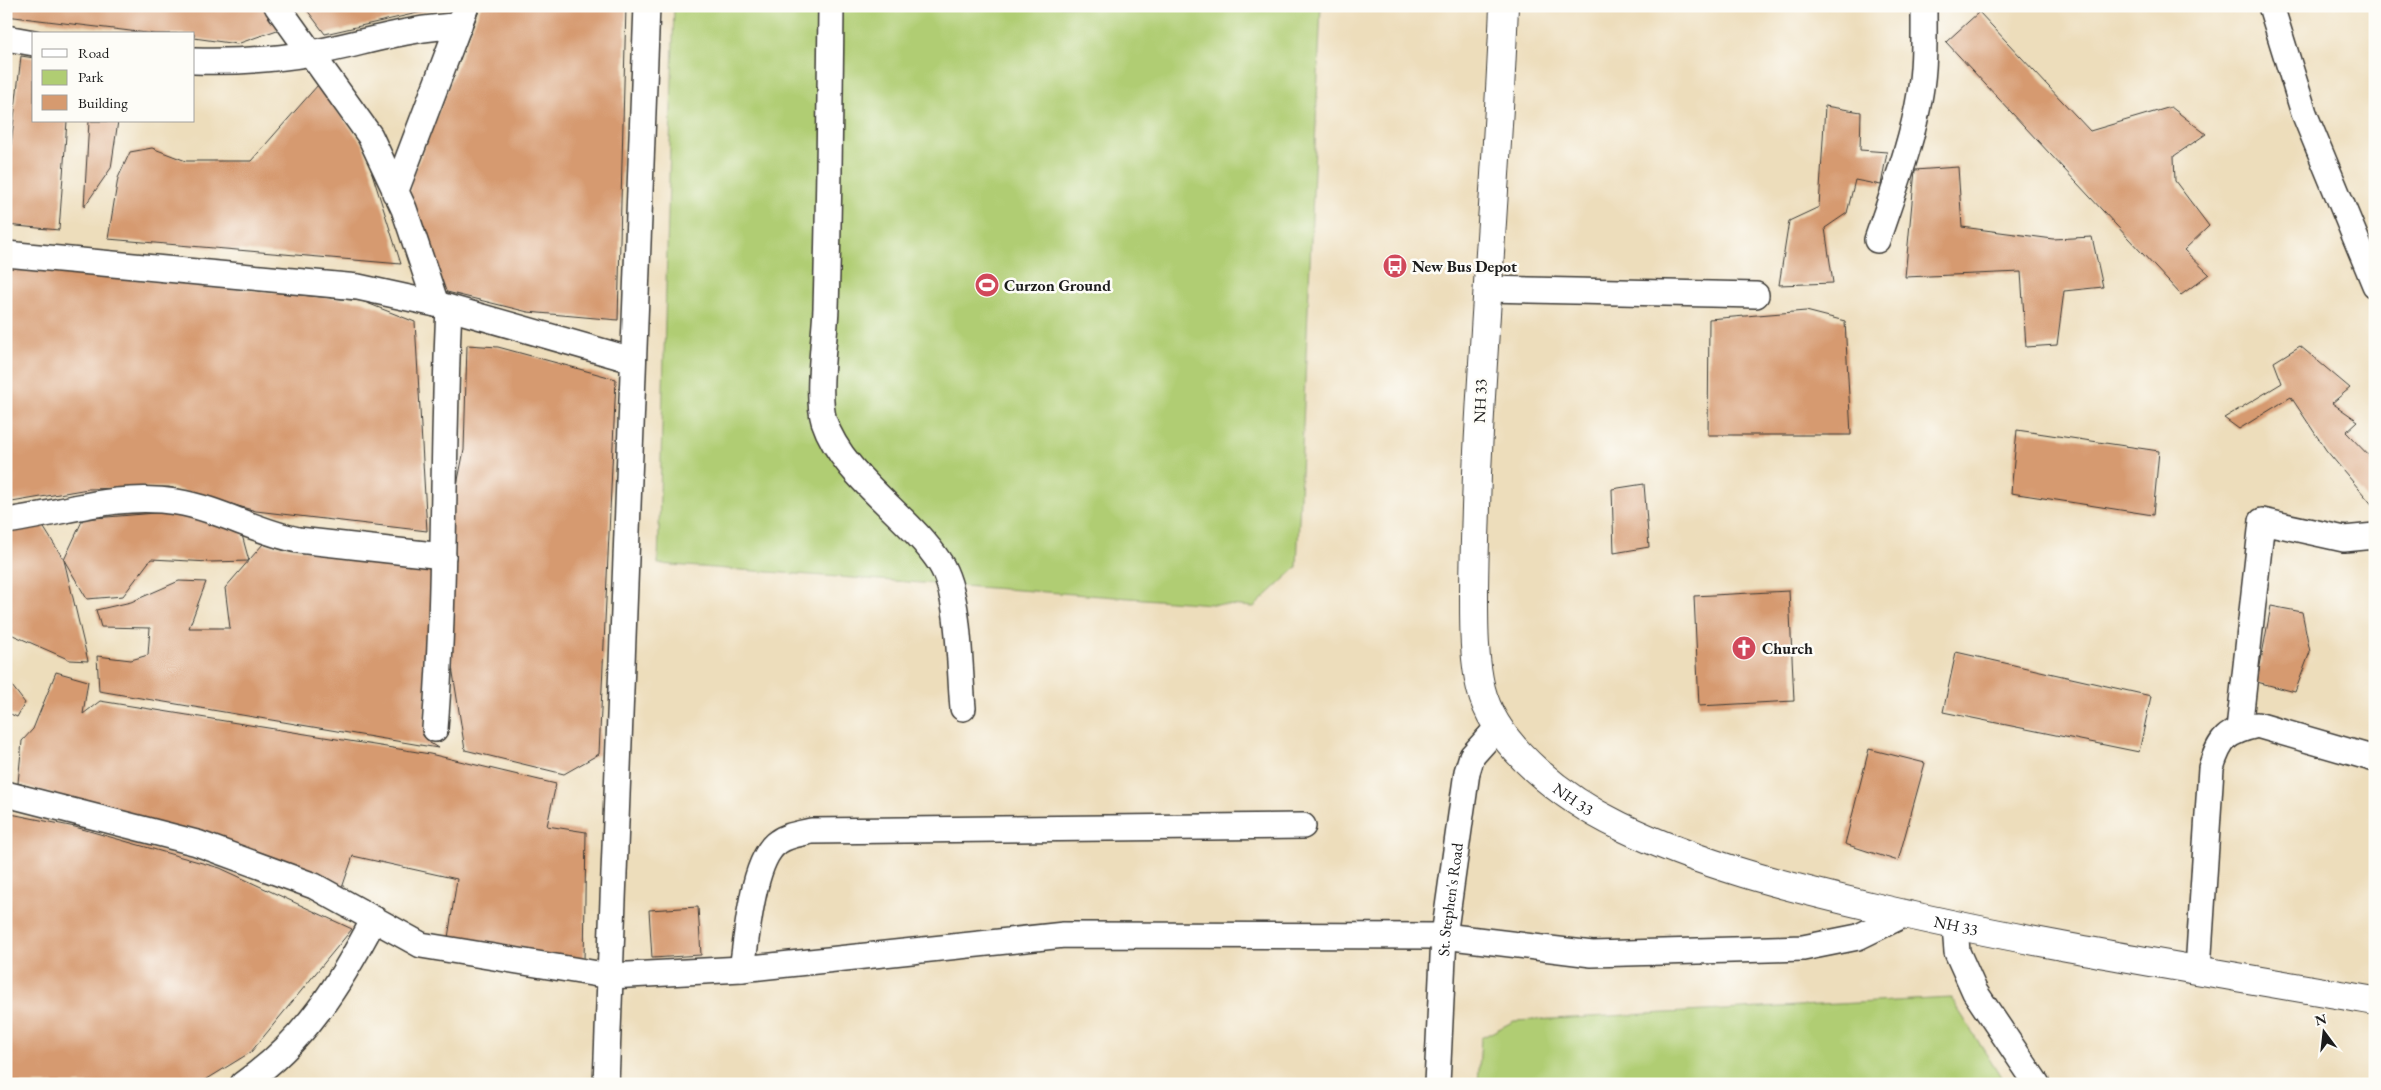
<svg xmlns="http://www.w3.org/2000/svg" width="2381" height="1090" viewBox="0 0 2381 1090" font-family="'EB Garamond',serif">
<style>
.green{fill:#b0cd73;stroke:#667448}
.building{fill:#d69a6f}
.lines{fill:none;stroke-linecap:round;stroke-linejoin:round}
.minor-casing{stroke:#3b3934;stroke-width:28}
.major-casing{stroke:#3b3934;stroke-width:30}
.minor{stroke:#fff;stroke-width:25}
.major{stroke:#fff;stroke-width:28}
.labels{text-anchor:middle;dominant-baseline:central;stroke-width:5;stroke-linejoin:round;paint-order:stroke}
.poi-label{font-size:16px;font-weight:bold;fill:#1c1c1c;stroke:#fdfcf7;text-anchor:start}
.street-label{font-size:16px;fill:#1c1c1c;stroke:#fdfcf7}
</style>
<rect width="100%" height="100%" fill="#fdfcf7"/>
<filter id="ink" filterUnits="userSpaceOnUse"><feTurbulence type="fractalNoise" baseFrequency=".02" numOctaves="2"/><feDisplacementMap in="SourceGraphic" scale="10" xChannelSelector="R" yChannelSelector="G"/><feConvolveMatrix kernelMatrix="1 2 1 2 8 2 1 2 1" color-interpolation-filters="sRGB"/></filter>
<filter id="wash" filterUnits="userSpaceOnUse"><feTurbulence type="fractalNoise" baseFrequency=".0096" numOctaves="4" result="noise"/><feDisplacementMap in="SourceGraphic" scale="20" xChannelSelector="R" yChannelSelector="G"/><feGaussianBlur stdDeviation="1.12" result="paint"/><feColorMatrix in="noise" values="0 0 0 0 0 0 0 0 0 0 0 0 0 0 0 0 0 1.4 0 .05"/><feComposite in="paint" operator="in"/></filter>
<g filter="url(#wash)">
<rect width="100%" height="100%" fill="#edddbb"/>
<!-- green -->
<g class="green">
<polygon points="674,6 1321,6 1297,567 1254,607 658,564"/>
<polygon points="1951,998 2005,1084 1478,1084 1481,1038 1514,1021"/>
</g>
<g id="blocks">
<!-- building -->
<g class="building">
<polygon points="6,6 264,6 280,29 237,44 194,38 194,34 155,34 6,16"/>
<polygon points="304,6 444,6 444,7 325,34"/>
<polygon points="481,6 626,6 618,320 528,312 443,291 410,200 411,181"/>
<polygon points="1979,12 2090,131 2171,107 2206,134 2174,156 2175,181 2209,226 2184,250 2209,274 2181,295 1946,42"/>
<polygon points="21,56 34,58 34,121 67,121 59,230 6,225 6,189"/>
<polygon points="318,85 363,145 401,264 108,239 118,178 130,152 152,148 186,161 251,161"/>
<polygon points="1825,106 1861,112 1860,150 1887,152 1881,185 1855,180 1847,213 1825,228 1833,283 1779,285 1789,221 1819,207"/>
<polygon points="89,121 118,121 111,168 84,207"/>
<polygon points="1958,167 1962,227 2053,239 2092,237 2103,287 2064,291 2057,345 2026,347 2021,272 1905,277 1915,170"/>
<polygon points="6,266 362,301 415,322 427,531 256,511 169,487 88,489 6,503"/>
<polygon points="1806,311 1845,321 1851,435 1708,435 1709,319"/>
<polygon points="467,345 498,347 616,379 599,754 564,774 465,750 451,660 443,556 464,450"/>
<polygon points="2300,346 2350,388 2332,403 2358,421 2346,432 2375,462 2375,508 2326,450 2291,397 2239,429 2224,418 2282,383 2274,362"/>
<polygon points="2017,430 2159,451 2153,515 2011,493"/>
<polygon points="1644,484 1649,547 1614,553 1612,489"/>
<polygon points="168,512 241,531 249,561 210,562 151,559 123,596 87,599 64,560 83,519"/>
<polygon points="41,523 64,560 88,661 70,660 6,632 6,529"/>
<polygon points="263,544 435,568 425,716 430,743 438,748 99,691 97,656 131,660 148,655 150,628 101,627 96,610 131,602 179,581 206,582 189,628 230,628 225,588"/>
<polygon points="1789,591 1794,701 1699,706 1694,596"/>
<polygon points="2271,606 2302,612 2310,652 2295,692 2257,682"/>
<polygon points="1956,652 2151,696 2139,752 1943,712"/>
<polygon points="56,672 88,681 83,714 100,701 430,754 556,784 547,826 586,832 584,962 448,938 457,879 353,856 342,888 18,783 22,741 33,729"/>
<polygon points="6,682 9,682 25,703 17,717 6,712"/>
<polygon points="1869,749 1925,763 1898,861 1845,844"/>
<polygon points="6,813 75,827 220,868 352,929 251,1052 199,1084 6,1084"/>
<polygon points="698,907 701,955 652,958 649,910"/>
</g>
</g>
</g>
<g filter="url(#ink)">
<use href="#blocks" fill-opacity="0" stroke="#3b3934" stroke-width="1"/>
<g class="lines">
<defs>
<g id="minor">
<polyline points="277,6 370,136 404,209 436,304"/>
<path d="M831 6C830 107 829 208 826 308 825 337 816 396 824 421 842 476 909 515 940 563 961 596 959 668 963 708"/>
<polyline points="2271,6 2304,113 2375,285"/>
<polyline points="6,38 34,43"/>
<path d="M194 61C233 62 273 60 312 53 361 44 409 27 459 26"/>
<polyline points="395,193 466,6"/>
<path d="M1877 240C1893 192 1912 144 1920 94 1925 65 1924 36 1924 6"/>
<polyline points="6,254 358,287 436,304 632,360"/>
<polyline points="1487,289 1756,295"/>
<path d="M6 521C64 513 118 492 177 502 219 509 257 532 298 540L443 556"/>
<path d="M435 729C446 589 442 448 449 308"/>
<polyline points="2239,729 2262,521 2344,539 2375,536"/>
<polyline points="6,794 197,843 314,886 421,945 610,976 742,969 1064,935 1444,936 1592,954 1803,948 1858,937 1905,914"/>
<polyline points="1955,926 1957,952 1975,992 2037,1084"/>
<path d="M742 969C747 938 752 859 778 842 787 835 800 834 811 831L1303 826"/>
<path d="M2198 969 2211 768C2220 738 2227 732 2257 725L2375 759"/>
<path d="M243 1084C305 1041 340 984 374 919"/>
<polyline points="606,1084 647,6"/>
<path id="s1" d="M1437 1084 1444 936 1467 772 1472 756 1498 727"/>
</g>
<g id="major">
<path id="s2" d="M1504 6C1498 162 1484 317 1477 473 1476 515 1474 556 1474 598 1474 628 1474 660 1481 689 1496 749 1568 801 1620 826 1701 865 1788 887 1874 907 2040 946 2208 971 2375 1001"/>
</g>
</defs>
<!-- minor casing -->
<use href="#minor" class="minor-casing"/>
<!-- major casing -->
<use href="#major" class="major-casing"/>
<!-- minor -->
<use href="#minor" class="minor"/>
<!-- major -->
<use href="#major" class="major"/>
</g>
</g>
<!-- icons -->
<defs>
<symbol id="bus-disc" viewBox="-11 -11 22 22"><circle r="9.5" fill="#d1495b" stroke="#fdfcf7"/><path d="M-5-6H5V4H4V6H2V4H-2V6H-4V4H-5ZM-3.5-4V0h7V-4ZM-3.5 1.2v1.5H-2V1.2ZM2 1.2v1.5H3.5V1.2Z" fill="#fff"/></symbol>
<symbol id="stadium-disc" viewBox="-11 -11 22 22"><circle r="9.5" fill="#d1495b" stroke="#fdfcf7"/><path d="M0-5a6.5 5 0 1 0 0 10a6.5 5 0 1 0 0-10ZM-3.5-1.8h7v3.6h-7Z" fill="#fff"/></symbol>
<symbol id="church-disc" viewBox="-11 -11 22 22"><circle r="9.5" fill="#d1495b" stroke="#fdfcf7"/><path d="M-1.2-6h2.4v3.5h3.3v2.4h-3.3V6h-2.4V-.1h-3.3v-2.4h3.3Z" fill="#fff"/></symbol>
</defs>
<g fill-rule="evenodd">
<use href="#bus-disc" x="1381" y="252" width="28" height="28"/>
<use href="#stadium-disc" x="973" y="271" width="28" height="28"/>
<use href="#church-disc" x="1730" y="634" width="28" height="28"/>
</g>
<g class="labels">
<!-- poi labels -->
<g class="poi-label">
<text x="1412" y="266">New Bus Depot</text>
<text x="1004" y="285">Curzon Ground</text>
<text x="1762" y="648">Church</text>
</g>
<!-- street labels -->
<g class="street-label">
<text transform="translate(1480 401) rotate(-88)">NH 33</text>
<text stroke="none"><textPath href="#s2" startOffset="831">NH 33</textPath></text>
<text stroke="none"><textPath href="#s1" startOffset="185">St. Stephen's Road</textPath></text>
<text stroke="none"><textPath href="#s2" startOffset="1236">NH 33</textPath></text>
</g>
</g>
<!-- margin -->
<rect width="2381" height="1090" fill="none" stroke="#fdfcf7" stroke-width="25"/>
<!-- legend -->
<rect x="32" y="32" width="162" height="90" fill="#fdfcf7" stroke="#a3a29f"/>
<rect x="42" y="49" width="25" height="8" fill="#ffffff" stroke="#a3a29f"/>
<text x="78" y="58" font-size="15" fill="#1c1c1c">Road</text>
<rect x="42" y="70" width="25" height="15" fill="#b0cd73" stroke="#a3a29f"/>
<text x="78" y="82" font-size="15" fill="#1c1c1c">Park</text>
<rect x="42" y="95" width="25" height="15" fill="#d69a6f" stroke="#a3a29f"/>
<text x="78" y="108" font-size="15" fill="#1c1c1c">Building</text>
<!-- north arrow -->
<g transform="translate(2324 1032) rotate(345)" stroke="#fdfcf7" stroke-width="4" paint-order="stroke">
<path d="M0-4L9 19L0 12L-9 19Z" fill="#1c1c1c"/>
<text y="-8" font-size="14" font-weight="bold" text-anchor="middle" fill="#1c1c1c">N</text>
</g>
</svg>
